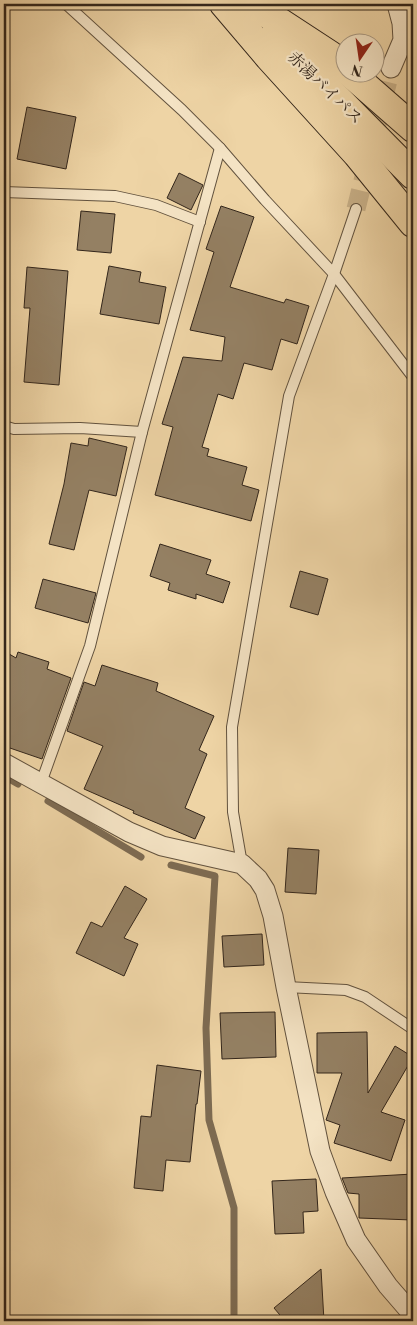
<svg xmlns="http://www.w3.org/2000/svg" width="417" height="1325" viewBox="0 0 417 1325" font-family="'Libre Bodoni','Noto Serif JP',serif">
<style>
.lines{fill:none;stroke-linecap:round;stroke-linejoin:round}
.stream{stroke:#7d6b52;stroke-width:7}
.building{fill:#948063;stroke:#33261b}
.minor-tunnel{stroke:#c9b189;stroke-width:19;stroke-dasharray:19 9;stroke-linecap:butt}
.service-casing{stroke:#62523e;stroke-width:12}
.minor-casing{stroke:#62523e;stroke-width:21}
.motorway-casing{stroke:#33261b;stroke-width:30}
.service{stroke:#f4e3c4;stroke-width:10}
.minor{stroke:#f4e3c4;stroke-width:19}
.motorway{stroke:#eed4a5;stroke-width:28}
.labels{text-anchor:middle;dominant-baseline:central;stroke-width:4.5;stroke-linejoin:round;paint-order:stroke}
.street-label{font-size:16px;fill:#33261b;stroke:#f4e3c4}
</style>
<rect width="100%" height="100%" fill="#eed4a5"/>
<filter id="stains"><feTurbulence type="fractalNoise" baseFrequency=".004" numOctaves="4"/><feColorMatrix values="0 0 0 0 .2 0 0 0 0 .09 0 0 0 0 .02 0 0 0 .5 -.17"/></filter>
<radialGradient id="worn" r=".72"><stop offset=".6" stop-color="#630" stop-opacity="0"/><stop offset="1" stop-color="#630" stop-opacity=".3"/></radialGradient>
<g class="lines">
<!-- stream -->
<g class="stream">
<polyline points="4,776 18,784"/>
<polyline points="48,801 141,857"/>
<polyline points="171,865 215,876 206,1028 209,1120 234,1208 234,1321"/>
</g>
</g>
<!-- building -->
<g class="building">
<polygon points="27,107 76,117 66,169 17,159"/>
<polygon points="179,173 203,185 191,210 167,198"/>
<polygon points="221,206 254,217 230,287 284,303 286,299 309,306 297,344 281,339 272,370 244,363 233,399 218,394 202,447 209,449 207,456 247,467 242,485 259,490 251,521 155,495 173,427 162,424 183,357 222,361 225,337 190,330 214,252 206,249"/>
<polygon points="81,211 115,214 111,253 77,250"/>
<polygon points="109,266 141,272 139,282 166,287 159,324 100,314"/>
<polygon points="27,267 68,271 59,385 24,382 30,308 24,308"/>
<polygon points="89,438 127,447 116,496 89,490 74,550 49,544 64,484 71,443 88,446"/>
<polygon points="160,544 211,560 206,574 230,582 223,603 196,594 196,599 168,590 170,583 150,576"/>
<polygon points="300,571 328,579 318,615 290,607"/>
<polygon points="43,579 96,593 88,623 35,608"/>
<polygon points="4,651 16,658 18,652 49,662 47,669 71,678 42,759 4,746"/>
<polygon points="102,665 158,683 156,691 214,716 199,750 207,754 185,808 205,817 195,839 133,813 134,811 84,789 103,746 67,731 84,682 95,686"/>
<polygon points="288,848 319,850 316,894 285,892"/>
<polygon points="125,886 147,899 124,938 138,944 124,976 76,953 91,922 102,927"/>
<polygon points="262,934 264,965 224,967 222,936"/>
<polygon points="275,1012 276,1057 222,1059 220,1013"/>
<polygon points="367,1032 368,1093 395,1046 413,1057 381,1112 405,1120 391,1161 334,1143 340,1125 326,1120 342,1073 317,1073 317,1033"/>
<polygon points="157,1065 201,1071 197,1104 196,1104 190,1162 166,1160 163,1191 134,1188 141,1116 151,1117"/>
<polygon points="413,1174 412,1220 359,1218 359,1194 348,1193 342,1178"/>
<polygon points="316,1179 318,1211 303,1212 304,1233 275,1234 272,1181"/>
<polygon points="321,1269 324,1321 285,1321 274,1308"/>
</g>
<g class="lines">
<!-- minor-tunnel -->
<polyline class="minor-tunnel" points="356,209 391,68"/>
<defs>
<g id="service">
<polyline points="66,4 182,110 220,148 265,200 334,274 413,377"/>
<polyline points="4,192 115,196 156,205 200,222"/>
<polyline points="4,426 14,429 80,428 142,432"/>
<polyline points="41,783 90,646 142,432 220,148"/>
<polyline points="242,864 233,812 232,727 289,396 334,274 356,209"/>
<polyline points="286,987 346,990 365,997 413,1029"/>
</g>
<g id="minor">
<polyline points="391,68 403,40 402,23 397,4"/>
<polyline points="4,763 129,832 162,846 242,864 258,879 265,890 273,916 286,987 320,1151 335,1192 356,1240 388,1286 413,1315"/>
</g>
<g id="motorway">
<polyline points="224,4 269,57 357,154 413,223"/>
<polyline points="252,4 330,55 344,68"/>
<polyline points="273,38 320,81 413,175"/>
<polyline points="349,72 413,128"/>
</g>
</defs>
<!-- service casing -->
<use href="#service" class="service-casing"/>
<!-- minor casing -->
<use href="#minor" class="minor-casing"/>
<!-- motorway casing -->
<use href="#motorway" class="motorway-casing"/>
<!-- service -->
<use href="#service" class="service"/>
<!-- minor -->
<use href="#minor" class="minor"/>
<!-- motorway -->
<use href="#motorway" class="motorway"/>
</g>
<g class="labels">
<!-- street labels -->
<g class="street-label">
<text transform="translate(325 88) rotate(44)">赤湯バイパス</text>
</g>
</g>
<!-- margin -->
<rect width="417" height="1325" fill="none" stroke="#eed4a5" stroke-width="20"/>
<rect x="5" y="5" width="407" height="1315" fill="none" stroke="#33261b" stroke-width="2.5"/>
<rect x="10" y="10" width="397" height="1305" fill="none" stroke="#33261b"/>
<!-- north arrow -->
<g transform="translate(360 58) rotate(193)"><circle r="24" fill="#f4e3c4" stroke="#a79780"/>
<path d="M0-4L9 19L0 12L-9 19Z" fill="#8f2418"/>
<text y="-8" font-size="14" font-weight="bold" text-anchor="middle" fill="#33261b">N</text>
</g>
<rect width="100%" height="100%" filter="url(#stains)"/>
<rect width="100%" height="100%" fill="url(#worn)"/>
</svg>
